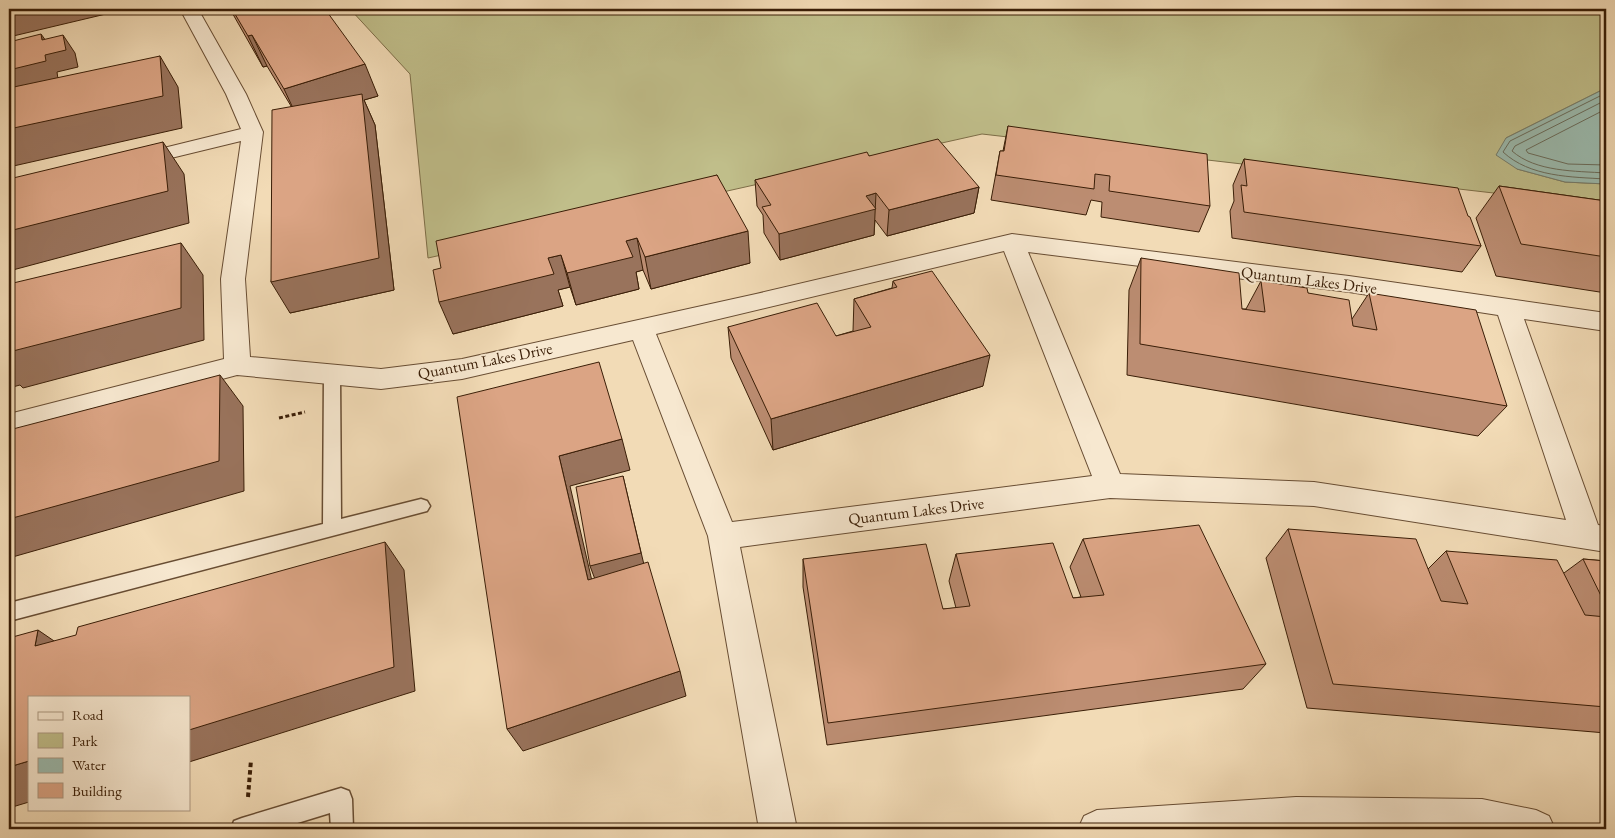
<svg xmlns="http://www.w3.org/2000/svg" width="1615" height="838" viewBox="0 0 1615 838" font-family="'EB Garamond',serif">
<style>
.green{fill:#c0be8a;stroke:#7d6e48}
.water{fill:#9bbbaf;stroke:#747c6c}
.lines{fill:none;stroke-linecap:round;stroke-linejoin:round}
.shore{stroke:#6a6c5b;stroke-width:1}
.lane-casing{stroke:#684d33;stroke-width:3}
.street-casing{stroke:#684d33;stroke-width:2}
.path-far1{stroke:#3a1e07;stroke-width:3;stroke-dasharray:4 2.5;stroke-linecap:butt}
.path{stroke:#3a1e07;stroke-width:4;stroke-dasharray:4.5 3;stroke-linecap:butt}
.lane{fill:#f7e8d0;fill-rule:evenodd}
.street{fill:#f7e8d0;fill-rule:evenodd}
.wall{fill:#bc8d72;stroke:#3a1e07}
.shaded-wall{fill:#99735c;stroke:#3a1e07}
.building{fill:#dba484;stroke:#3a1e07}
.labels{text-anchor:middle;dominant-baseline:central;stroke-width:4;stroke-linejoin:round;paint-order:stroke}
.street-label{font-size:16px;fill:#3a1e07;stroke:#f7e8d0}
</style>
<rect width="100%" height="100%" fill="#f2dbb6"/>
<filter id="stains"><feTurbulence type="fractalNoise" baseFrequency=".004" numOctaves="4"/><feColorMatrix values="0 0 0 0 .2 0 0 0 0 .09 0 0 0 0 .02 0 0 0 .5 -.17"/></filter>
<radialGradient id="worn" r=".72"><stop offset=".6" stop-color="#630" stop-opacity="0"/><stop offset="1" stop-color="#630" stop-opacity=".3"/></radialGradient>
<!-- green -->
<polygon class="green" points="350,9 1606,9 1606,88 1506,138 1517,169 1565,182 1606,184 1606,206 982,134 428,258 410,74"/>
<!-- water -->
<polygon class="water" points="1606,88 1606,184 1565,182 1517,169 1496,155 1506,138"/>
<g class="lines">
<!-- shore -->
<g class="shore">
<path d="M1606 93 1510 141 1503 152C1530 177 1571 177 1606 179"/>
<path d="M1606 100 1515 146 1512 151C1536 172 1575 171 1606 173"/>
<polyline points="1606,109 1526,150 1528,153 1568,164 1606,165"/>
</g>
<defs>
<g id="lane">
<polygon points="332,368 338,370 340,374 341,519 421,499 427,501 430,506 427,511 9,621 9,603 323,524 324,374 326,370"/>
<polygon points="341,788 349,791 352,799 353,829 331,829 330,813 278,829 231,829 234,821 242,818"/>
</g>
<g id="street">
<path d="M180 9H198L246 94 263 132 245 279 250 357 381 369 462 359 756 294 1012 234 1349 276 1606 313V331L1524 319 1598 525 1606 526V552L1314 506 1110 498 740 547 797 829H759L708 536 633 340 462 379 381 389 237 375 9 436V414L224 359 221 279 241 141 134 167 127 165 123 161 127 157 241 129 226 94ZM1004 251 1092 476 732 522 656 334ZM1028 252 1349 292 1498 315 1566 520 1314 482 1120 474Z"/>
<polygon points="1296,797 1482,799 1536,810 1549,816 1555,829 1078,829 1084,816 1097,810"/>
</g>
</defs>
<!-- lane casing -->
<use href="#lane" class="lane-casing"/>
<!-- street casing -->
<use href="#street" class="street-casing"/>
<!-- path-far1 -->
<polyline class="path-far1" points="279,418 305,412"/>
<!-- path -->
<polyline class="path" points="248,797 251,760"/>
<!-- lane -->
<use href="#lane" class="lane"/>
<!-- street -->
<use href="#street" class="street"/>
</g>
<!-- wall -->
<g class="wall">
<polygon points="230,9 325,9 378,96 364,100 375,125 394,290 290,313 291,106 267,66 263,67"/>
<polygon points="1008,126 1210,206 1199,232 1101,217 1102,202 1091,200 1086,215 991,200 1000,151 1003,151"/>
<polygon points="869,156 979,187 974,213 887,236 875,220 874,235 780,260 764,233 763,215 757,206 755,180"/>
<polygon points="1244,159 1468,216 1481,246 1462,272 1232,238 1230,211 1234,201 1233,185"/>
<polygon points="717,175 750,263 651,289 643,270 636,272 639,289 576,305 570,287 558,290 563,306 453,334 441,268"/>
<polygon points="1499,186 1606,201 1606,293 1496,276 1476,218"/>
<polygon points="1141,258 1242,309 1246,309 1261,281 1308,293 1352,319 1369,293 1507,406 1478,436 1127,375 1129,290"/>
<polygon points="893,281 983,386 773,450 731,358 728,327 836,336 853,331 854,299 892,288"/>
<polygon points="1288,529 1428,569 1446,551 1564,573 1583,559 1606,561 1606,733 1307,708 1266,558"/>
<polygon points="1083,539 1266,664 1243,689 827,745 803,587 803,559 943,609 956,608 949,581 956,554 1073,598 1081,597 1070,567"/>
</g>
<!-- shaded-wall -->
<g class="shaded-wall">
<polygon points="9,9 127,9 9,37"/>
<polygon points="41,34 54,52 63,35 75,53 78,67 57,72 58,79 14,90 9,83 9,70 42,40"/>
<polygon points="252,35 267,66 263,67 248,36"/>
<polygon points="160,56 178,87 182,128 9,167 9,129"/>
<polygon points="365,64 378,96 364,100 375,125 394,290 290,313 271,282 299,121 284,89"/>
<polygon points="163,142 184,174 189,223 9,271 9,231"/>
<polygon points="979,187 974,213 887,236 889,210"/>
<polygon points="876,193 874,235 780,260 779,234 866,196"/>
<polygon points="748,231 750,263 651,289 645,257"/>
<polygon points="637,238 643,270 636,272 639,289 576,305 567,273 626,241"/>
<polygon points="181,243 203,275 204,340 23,388 20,385 9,388 9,352"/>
<polygon points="561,255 570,287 558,290 563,306 453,334 439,302 548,258"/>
<polygon points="990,355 983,386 773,450 771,419"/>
<polygon points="220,375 243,406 244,491 9,558 9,519"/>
<polygon points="622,439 630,470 570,486 598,607 588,580 559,456"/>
<polygon points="623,476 645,569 596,582 590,566"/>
<polygon points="385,542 404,570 415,691 189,762 189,730"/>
<polygon points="38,630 76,656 35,646"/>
<polygon points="680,671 686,696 523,751 507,729"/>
<polygon points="29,761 29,802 9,808 9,767"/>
</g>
<!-- building -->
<g class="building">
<polygon points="232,9 325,9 365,64 284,89 252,35 248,36"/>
<polygon points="41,34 42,40 63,35 66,50 45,55 46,61 9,70 9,42"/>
<polygon points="160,56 163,96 9,129 9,88"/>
<polygon points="362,94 379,258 271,282 272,110"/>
<polygon points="1008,126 1207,154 1210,206 1109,191 1110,176 1095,174 1094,189 996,175 1000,151 1004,151"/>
<polygon points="938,139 979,187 889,210 876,193 866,196 876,209 779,234 762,207 771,205 755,180 867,152 869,156"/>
<polygon points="163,142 168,191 9,231 9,179"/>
<polygon points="1244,159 1458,188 1468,216 1470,217 1481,246 1244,212 1241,185 1247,186"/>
<polygon points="717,175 748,231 645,257 637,238 626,241 633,257 567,273 561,255 548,258 554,274 439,302 433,270 441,268 436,241"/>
<polygon points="1499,186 1606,201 1606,257 1521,244"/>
<polygon points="181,243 181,308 9,352 9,284"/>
<polygon points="1141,258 1239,273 1242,309 1265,312 1261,281 1307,288 1308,293 1349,300 1353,326 1377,330 1369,293 1476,310 1507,406 1140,344"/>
<polygon points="932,271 990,355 771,419 728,327 817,303 836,336 871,327 854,299 897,287 893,281"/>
<polygon points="599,362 622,439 559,456 588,580 648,562 680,671 507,729 457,397"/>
<polygon points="220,375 219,461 9,519 9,430"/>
<polygon points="623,476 641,553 590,566 576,487"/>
<polygon points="1199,525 1266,664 828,723 803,559 926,544 943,609 970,606 956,554 1053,543 1073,598 1104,595 1083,539"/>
<polygon points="1288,529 1416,539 1441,601 1468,604 1446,551 1557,560 1585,615 1606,617 1606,707 1333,684"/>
<polygon points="385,542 394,667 189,730 189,697 29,697 29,761 9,767 9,638 38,630 35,646 76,635 78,627"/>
<polygon points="1583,559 1606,561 1606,606"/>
</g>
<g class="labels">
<!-- street labels -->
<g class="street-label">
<text transform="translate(1309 280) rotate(7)">Quantum Lakes Drive</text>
<text transform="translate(485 361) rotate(-11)">Quantum Lakes Drive</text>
<text transform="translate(916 511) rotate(-7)">Quantum Lakes Drive</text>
</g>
</g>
<!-- margin -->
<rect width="1615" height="838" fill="none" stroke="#f2dbb6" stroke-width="30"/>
<rect x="10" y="10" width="1595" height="818" fill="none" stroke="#3a1e07" stroke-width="2.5"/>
<rect x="15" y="15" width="1585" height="808" fill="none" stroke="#3a1e07"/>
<!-- legend -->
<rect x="28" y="696" width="162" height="115" fill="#f7e8d0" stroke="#ab9780"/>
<rect x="38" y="712" width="25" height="8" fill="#f7e8d0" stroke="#ab9780"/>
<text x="72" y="720" font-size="15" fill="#3a1e07">Road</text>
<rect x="38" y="733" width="25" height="15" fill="#c0be8a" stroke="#ab9780"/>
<text x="72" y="746" font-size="15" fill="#3a1e07">Park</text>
<rect x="38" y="758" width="25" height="15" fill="#9bbbaf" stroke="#ab9780"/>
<text x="72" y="770" font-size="15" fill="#3a1e07">Water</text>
<rect x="38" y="783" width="25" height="15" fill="#dba484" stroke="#ab9780"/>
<text x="72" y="796" font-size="15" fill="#3a1e07">Building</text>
<rect width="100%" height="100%" filter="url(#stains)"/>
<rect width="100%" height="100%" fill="url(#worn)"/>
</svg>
